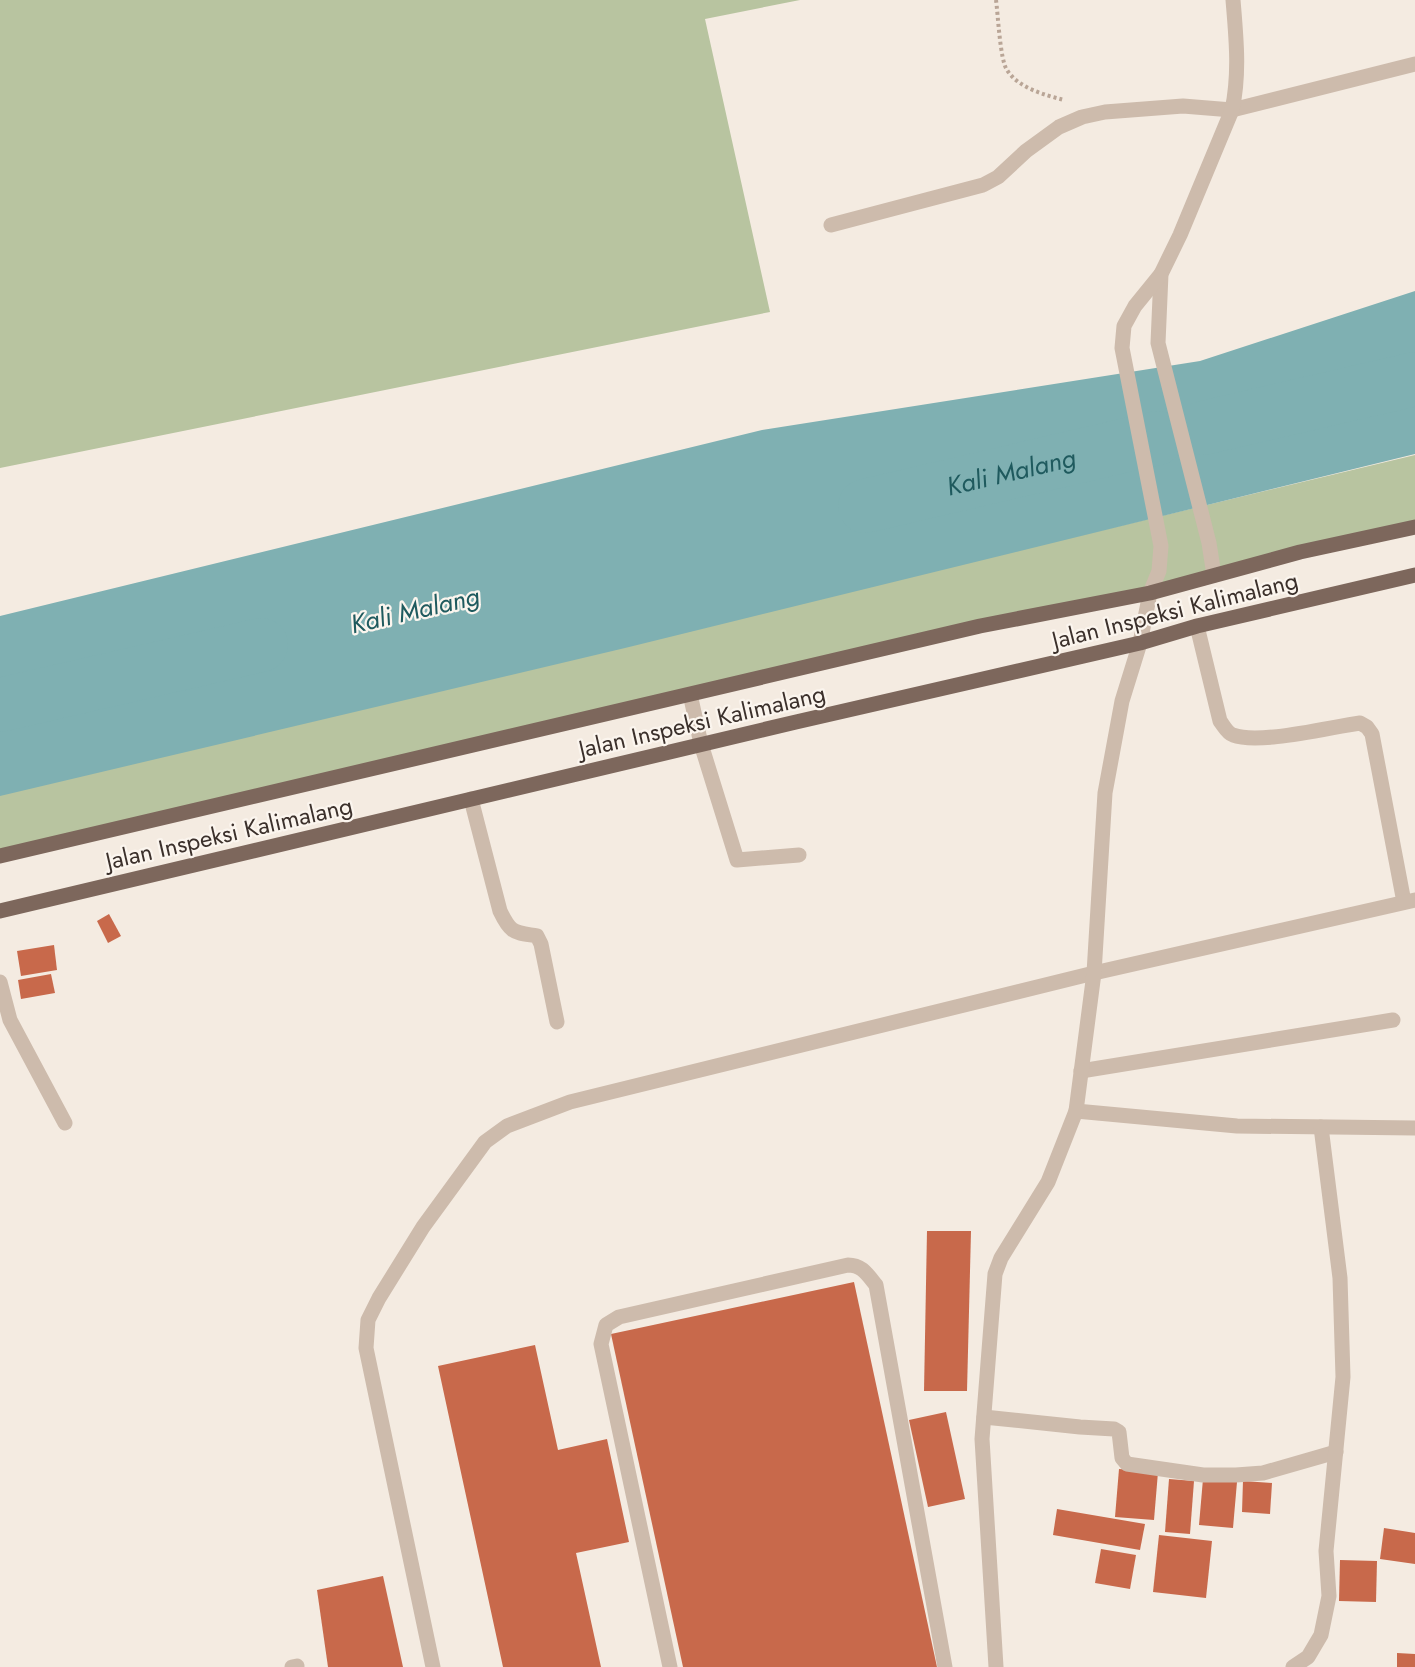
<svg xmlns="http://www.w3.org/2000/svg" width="1415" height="1667" viewBox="0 0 1415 1667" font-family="Jost,sans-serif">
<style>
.green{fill:#b8c4a0}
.water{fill:#7fb0b2}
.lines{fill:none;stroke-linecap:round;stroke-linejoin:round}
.river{stroke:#7fb0b2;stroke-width:54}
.building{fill:#c8694b}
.path{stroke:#b9a596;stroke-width:4;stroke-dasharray:3 3;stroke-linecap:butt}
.minor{stroke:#cdbbac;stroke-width:15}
.major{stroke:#7d675c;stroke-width:15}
.labels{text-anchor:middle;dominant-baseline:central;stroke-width:4.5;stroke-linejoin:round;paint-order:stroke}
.street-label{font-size:24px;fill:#3b302b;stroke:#fbf5ee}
.water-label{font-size:26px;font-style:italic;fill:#1f5a5e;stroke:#fbf5ee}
</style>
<rect width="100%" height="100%" fill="#f4ebe1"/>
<!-- green -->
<g class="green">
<polygon points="0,0 800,0 705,19 770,312 0,468"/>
<polygon points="1415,455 1415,527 0,856 0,795"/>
</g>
<!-- water -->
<polygon class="water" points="1415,291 1415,454 625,648 0,796 0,616 762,430 1200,361"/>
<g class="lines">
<!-- river -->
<g class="river">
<polyline points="1203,428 1415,379"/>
<path id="s1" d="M865 506 1157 438"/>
<polyline points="0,705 261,645"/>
</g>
</g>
<!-- building -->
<g class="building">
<polygon points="109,914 121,936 108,943 97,921"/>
<polygon points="54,945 57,970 21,976 17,951"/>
<polygon points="51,974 55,993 21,999 18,980"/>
<polygon points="927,1231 971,1231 967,1391 924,1391"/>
<polygon points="854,1282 937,1667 683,1667 611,1334"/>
<polygon points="535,1345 558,1450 607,1439 629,1542 576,1553 601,1667 503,1667 438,1366"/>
<polygon points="946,1412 965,1499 928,1507 909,1420"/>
<polygon points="1119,1469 1158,1472 1154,1520 1115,1517"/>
<polygon points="1169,1479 1194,1481 1190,1534 1165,1532"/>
<polygon points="1203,1479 1237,1482 1233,1528 1199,1525"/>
<polygon points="1243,1481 1272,1483 1270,1514 1242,1512"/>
<polygon points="1057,1509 1145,1524 1140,1550 1053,1535"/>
<polygon points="1384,1528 1415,1533 1415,1564 1380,1559"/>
<polygon points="1159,1535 1212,1541 1206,1598 1153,1592"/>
<polygon points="1101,1549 1136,1555 1130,1589 1095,1583"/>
<polygon points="1340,1560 1377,1561 1376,1602 1339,1601"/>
<polygon points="383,1576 403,1667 328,1667 317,1590"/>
<polygon points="1397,1653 1415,1654 1415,1667 1397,1667"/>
</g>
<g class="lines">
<!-- path -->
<path class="path" d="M996 0C998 14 1000 60 1007 70 1018 88 1045 95 1064 100"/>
<!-- minor -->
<g class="minor">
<polyline points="831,225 983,185 998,177 1026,151 1059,127 1082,117 1105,112 1183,106 1232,110 1415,64"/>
<path d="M1214 575 1209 543 1158 343 1161 274 1180 235 1232 110C1240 74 1236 36 1233 0"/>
<path d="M1197 626 1220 721C1224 726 1227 733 1233 735 1259 745 1330 727 1360 723L1367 727 1372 734 1404 902"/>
<polyline points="690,694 701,744 737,860 799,855"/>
<path d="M471 799 500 911C511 934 514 932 537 936L541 944 557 1022"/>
<polyline points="0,982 10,1020 65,1123"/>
<polyline points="1081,1071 1393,1020"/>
<polyline points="1076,1111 1237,1126 1415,1128"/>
<polyline points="984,1417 1080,1427 1114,1429 1119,1432 1122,1458 1127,1464 1203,1475 1236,1475 1263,1473 1336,1452"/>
<polyline points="292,1667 297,1666"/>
<polyline points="433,1667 366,1348 368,1320 379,1298 423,1227 485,1142 507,1126 570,1102 1094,973 1415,900"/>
<path d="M670 1667 601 1344 606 1325 619 1317 848 1265C862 1265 867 1274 876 1285L945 1667"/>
<polyline points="996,1667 982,1439 995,1274 1001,1258 1048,1182 1076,1111 1094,973 1105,793 1122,701 1140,643 1150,593 1159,571 1161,546 1122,348 1124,326 1135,306 1161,274"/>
<polyline points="1293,1667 1308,1657 1321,1635 1329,1596 1326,1551 1343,1377 1340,1278 1321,1127"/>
</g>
<!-- major -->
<g class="major">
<polyline points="0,856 980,626 1150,593 1300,552 1415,527"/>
<polyline points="0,911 796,722 1140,643 1197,626 1415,575"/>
</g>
</g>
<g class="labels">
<!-- street labels -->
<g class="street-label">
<text transform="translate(1175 610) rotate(-14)">Jalan Inspeksi Kalimalang</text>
<text transform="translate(702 721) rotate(-13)">Jalan Inspeksi Kalimalang</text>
<text transform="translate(229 833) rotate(-13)">Jalan Inspeksi Kalimalang</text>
</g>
<!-- water labels -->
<g class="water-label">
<text stroke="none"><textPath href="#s1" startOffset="150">Kali Malang</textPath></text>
<text transform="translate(415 610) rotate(-13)">Kali Malang</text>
</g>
</g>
</svg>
